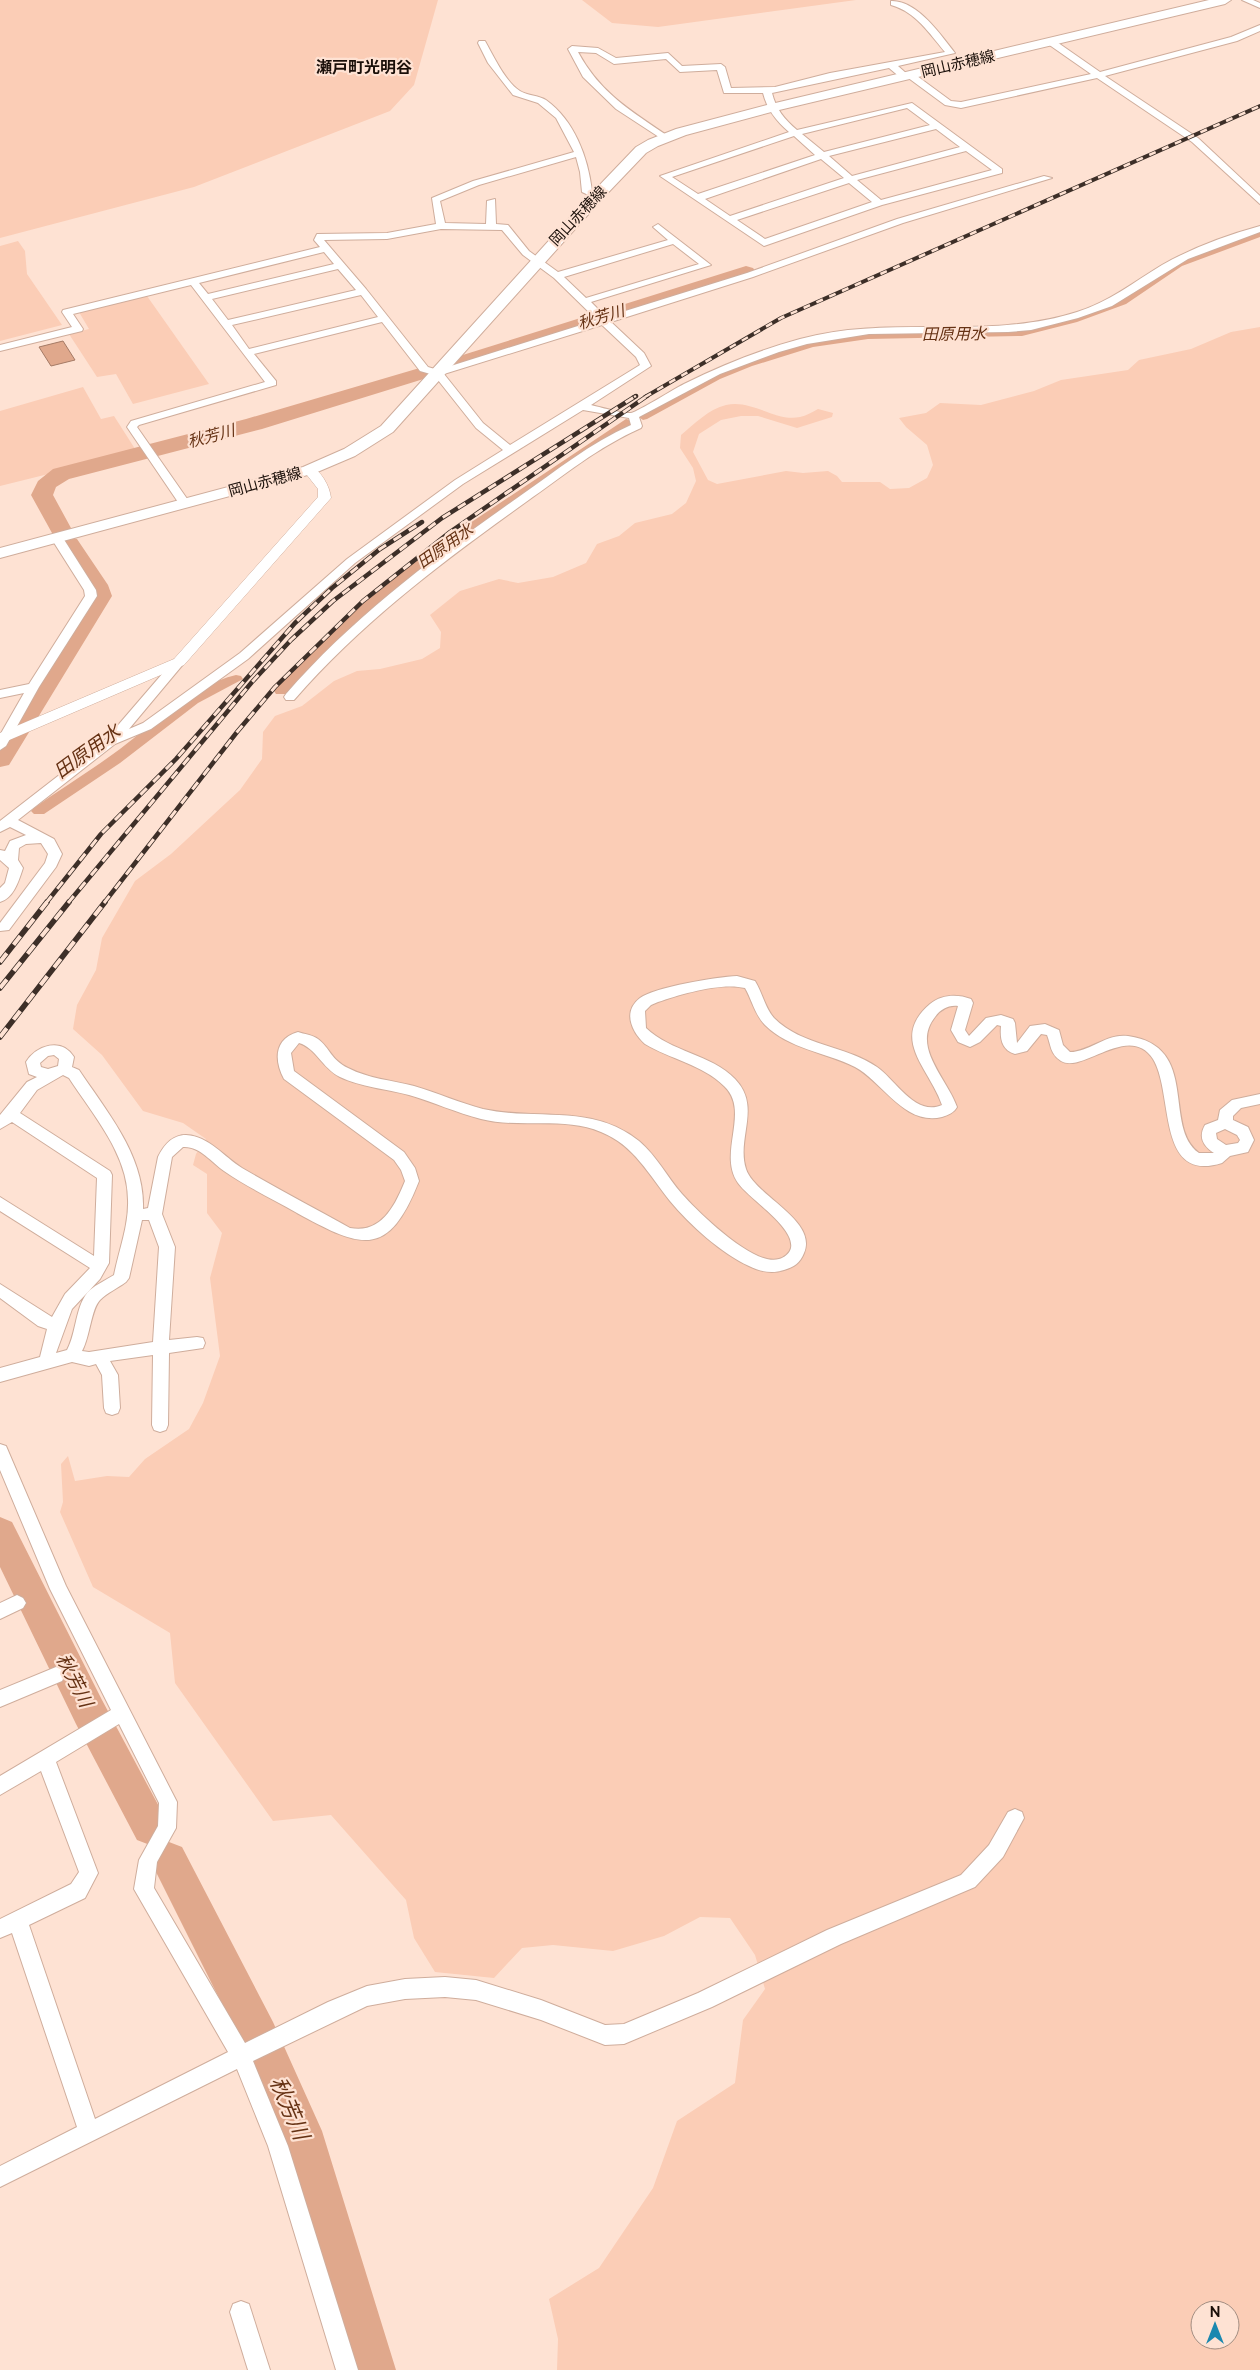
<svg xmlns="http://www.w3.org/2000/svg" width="1260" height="2370" viewBox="0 0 1260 2370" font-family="Raleway,'Noto Sans JP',sans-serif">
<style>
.green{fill:#fbcdb6;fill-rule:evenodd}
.water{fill:#e0a88c;stroke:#a57a65}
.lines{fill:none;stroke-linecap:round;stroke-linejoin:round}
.canal{fill:#e0a88c;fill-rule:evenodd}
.river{fill:#e0a88c;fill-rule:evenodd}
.minor-casing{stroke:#cfad9c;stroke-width:2}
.tertiary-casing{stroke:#cfad9c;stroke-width:1}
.primary-casing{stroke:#cfad9c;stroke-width:2}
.minor{fill:#fff;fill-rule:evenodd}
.tertiary{fill:#fff;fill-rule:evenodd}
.primary{fill:#fff;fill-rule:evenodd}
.rail-far2-casing{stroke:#3d2f28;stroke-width:4}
.rail-far1-casing{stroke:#3d2f28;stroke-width:4.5}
.rail-casing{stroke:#3d2f28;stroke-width:5.5}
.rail-far2{stroke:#fee2d3;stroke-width:2.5;stroke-dasharray:7;stroke-linecap:butt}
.rail-far1{stroke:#fee2d3;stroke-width:3;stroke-dasharray:9;stroke-linecap:butt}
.rail{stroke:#fee2d3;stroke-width:4;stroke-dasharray:11;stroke-linecap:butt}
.labels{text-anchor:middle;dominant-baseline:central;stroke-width:4.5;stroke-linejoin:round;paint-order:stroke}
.far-street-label{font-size:15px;fill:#1a0f09;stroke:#fee2d3}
.far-quarter-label{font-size:16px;font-weight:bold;fill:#1a0f09;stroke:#fee2d3}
.far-water-label{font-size:16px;font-style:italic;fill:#663214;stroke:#fee2d3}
.water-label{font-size:19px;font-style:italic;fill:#663214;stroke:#fee2d3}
.near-water-label{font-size:22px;font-style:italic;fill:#663214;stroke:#fee2d3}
</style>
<rect width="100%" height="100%" fill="#fee2d3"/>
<!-- green -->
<g class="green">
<polygon points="0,0 438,0 414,85 390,111 194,187 0,238"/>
<polygon points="582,0 856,0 658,27 612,23"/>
<polygon points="18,241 25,251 27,274 62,325 0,341 0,246"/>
<polygon points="147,296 209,384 133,404 116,374 97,377 69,334 89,329 79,312"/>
<path d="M1260 327V2370H557L558 2339 549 2299 599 2268 653 2188 677 2121 735 2083 743 2020 765 1989 755 1955 730 1918 700 1917 664 1936 613 1951 553 1945 522 1948 494 1978 435 1972 414 1938 406 1900 331 1815 273 1821 175 1683 170 1633 93 1587 60 1512 63 1502 61 1464 68 1456 75 1481 107 1476 129 1477 145 1459 189 1429 203 1403 220 1356 210 1278 222 1233 207 1213V1174L193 1165 196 1154 206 1139 183 1123 143 1111 102 1055 73 1029 77 1005 96 970 102 938 135 881 171 854 240 790 262 759 263 732 275 716 302 706 334 681 357 671 380 669 422 659 440 648 441 632 430 615 460 591 499 579 518 583 553 577 586 563 597 544 619 536 635 523 672 514 686 503 696 481 693 468 680 448 681 435C694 424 709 409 726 405 752 399 775 422 800 417 806 416 812 412 818 409L833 413 832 417 797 428 758 416H741L721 420 699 434 693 452 708 480 717 484 786 471 803 473 828 471 837 476 842 482H880L890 489 909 488 927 478 933 465 927 445 906 427 899 418 926 413 940 403 981 405 1034 391 1061 380 1128 370 1139 360 1191 349 1231 332ZM1200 2310H1230V2340H1200Z"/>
<polygon points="83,387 101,419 114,416 137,452 0,486 0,411"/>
</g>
<!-- water -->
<polygon class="water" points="63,341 75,360 51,366 39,347"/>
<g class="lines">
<!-- canal -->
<g class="canal">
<polygon points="1260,230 1260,237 1182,266 1126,304 1077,322 1022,336 868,339 813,347 752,366 720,379 647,419 643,420 637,416 680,389 712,373 744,360 811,340 868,331 1022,328 1069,317 1118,300 1174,262"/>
<polygon points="626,419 630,420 632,423 630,426 426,565 376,605 334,644 286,694 276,694 274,691 276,688 324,638 366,599 416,559"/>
<path d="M236 675 241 676 243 679 198 703 120 763 44 814H34L31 811 34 808C62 788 92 770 120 749 156 722 191 686 236 675Z"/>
</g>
<!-- river -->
<g class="river">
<polygon points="746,266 753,268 756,272 753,276 464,367 457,369 450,367 447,363 450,359"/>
<polygon points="423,367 430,369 433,373 430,377 262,429 69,479 56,487 53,495 71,528 68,533 60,535 52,533 31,495 38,481 53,469 246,419"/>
<polygon points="69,537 77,539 108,585 112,596 9,765 0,767 0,739 88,596 84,585 58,544 61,539"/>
<polygon points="0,1517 12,1522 102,1700 163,1814 169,1827 163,1840 150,1845 137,1840 76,1724 0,1567"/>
<polygon points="169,1842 182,1847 273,2022 322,2131 396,2370 352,2370 283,2134 245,2050 150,1860 156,1847"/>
</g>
<defs>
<g id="minor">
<polygon points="1242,0 1253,0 1260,3 1260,8"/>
<path d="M891 1C917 0 941 35 955 53L898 66 907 74 913 73 951 101 961 102 1091 74 1048 44V40H1054L1100 72 1231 37 1260 25V31L1237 41 1105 76 1198 138 1260 196V204L1192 142 1097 78 961 108 945 105 907 77 901 78 889 68 772 93C776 109 784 119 797 130L912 103 1002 169V173L882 205 764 246 660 176 789 132C776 121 767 109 763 93H724L717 70 680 72 666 59 614 64 596 53 578 52C600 93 631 111 668 136L670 138 665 141 616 109 583 77 568 49 572 46 598 48 616 58 668 53 682 66 721 64 725 67 731 88 775 87 830 73 945 52C929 33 916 12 891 5ZM907 108 930 125 824 152 802 134ZM936 129 960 147 852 176 829 156ZM794 136 815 155 698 194 672 177ZM966 151 992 170 881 200 857 180ZM821 159 844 178 730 216 705 199ZM849 183 872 202 765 239 737 220Z"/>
<path d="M479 41H485C493 55 506 83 520 91 528 96 538 95 546 100 574 120 588 157 592 191L602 196 597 199 582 192 580 172 576 157 479 185 440 201 445 223 486 224 487 201 495 199 496 224 508 225 529 251 558 272 668 240 653 227 658 224 711 265 591 302 606 317 747 273 897 219 1044 176 1052 178 903 223 753 277 611 322 644 353 651 366 591 405C600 407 623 414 631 413 639 411 674 389 684 384 722 365 760 350 800 339 891 314 987 341 1077 312 1109 302 1134 282 1162 265 1192 248 1227 235 1260 226V232L1188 259 1112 306 1078 318 1031 330 1008 332 869 334 807 344 779 352 720 374 639 417 642 426 641 428C598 447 563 476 526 502 442 562 362 622 294 700H286L284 697 286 694C354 616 435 556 520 496 556 471 590 443 631 425L629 418 583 410 463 484 355 563 248 659 151 729 115 744 18 820 54 839 62 854 56 867 9 930 0 931V923L45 863 48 854 41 843 26 844 19 848 18 860 23 868C19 880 14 898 0 902V888L5 883 9 868 0 860V850L5 851 10 841 26 835 10 827 0 832V821L107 738 175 659H183L185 662 129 729 143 723 240 653 347 559 455 480 503 450 476 428 434 375 420 371 382 322 254 354 276 381V385L139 425 137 427 190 503 184 506 180 505 127 427 131 421 265 382 191 285 73 314 83 329 82 331 0 351V345L72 327 62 312 63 310 320 247 314 240 317 234 387 233 436 224 432 198 473 181 574 152 556 118 538 103 513 95 488 63 478 43ZM441 229 502 230 523 255 554 278 597 320 438 370 428 367 366 289 324 240 387 239ZM673 244 699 264 586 298 564 277ZM324 252 334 264 208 294 199 283ZM338 269 356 290 228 320 212 299ZM361 295 378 317 249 349 232 325ZM602 325 636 357 640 365 510 445 483 423 444 374Z"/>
<polygon points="57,535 63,538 96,590 97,596 39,687 6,746 0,750 0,735 24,693 0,698 0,690 29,684 85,596 84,590 51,538"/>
<path d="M737 976 755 981C762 992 765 1008 774 1018 802 1046 845 1045 877 1067 895 1079 915 1117 942 1105 930 1069 889 1039 930 1004 942 994 958 994 971 999L973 1003 965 1030 969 1036 986 1018 1001 1015 1013 1019 1015 1023 1017 1043 1030 1026 1045 1024 1059 1030 1063 1045 1070 1052C1090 1052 1106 1033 1128 1036 1201 1046 1162 1127 1199 1153H1214C1203 1146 1198 1137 1205 1125L1218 1120 1220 1110 1232 1100 1260 1094V1104L1241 1108 1233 1116V1120L1248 1127 1254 1140 1248 1152 1230 1156 1222 1163C1156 1184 1174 1093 1153 1059 1129 1022 1083 1074 1061 1061 1050 1054 1051 1045 1047 1035L1041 1034 1027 1051 1015 1054C1001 1050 1000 1038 1001 1026L997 1025 980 1042 970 1047 958 1042 951 1030 958 1006C948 1005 941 1009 935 1017 911 1047 947 1078 957 1107 954 1113 948 1115 942 1117 904 1126 883 1082 855 1067 825 1052 789 1049 765 1025 755 1015 752 1000 745 988 722 982 681 994 658 1002L651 1005 645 1011 646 1028C671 1052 711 1054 735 1079 762 1107 736 1138 746 1169 755 1196 818 1220 804 1253 800 1263 794 1267 784 1270 772 1274 761 1272 749 1266 721 1253 690 1225 670 1201 649 1175 634 1145 601 1132 564 1116 520 1129 481 1119 457 1113 433 1102 409 1095 386 1089 361 1087 340 1077 322 1068 316 1048 299 1043L291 1053 294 1071 404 1152 415 1168 419 1181C388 1260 361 1248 297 1213 273 1199 247 1187 224 1171 211 1162 200 1146 183 1147L172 1157 162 1214 175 1247 169 1340 197 1337 203 1338 205 1343 203 1348 169 1353 168 1425 166 1430 160 1432 154 1430 152 1425 153 1355 110 1361 118 1375 120 1408 118 1413 112 1415 106 1413 104 1408 102 1375 96 1364 89 1366 72 1362 0 1382V1368L40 1357 47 1329 38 1326 0 1298V1284L52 1317 65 1294 90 1268 0 1211V1197L94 1256 97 1178 12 1122 0 1129V1115L27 1082 37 1077 29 1074 26 1062C36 1045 62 1037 74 1057L72 1067 79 1070C107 1112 145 1156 143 1209L148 1208 158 1157C164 1145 172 1135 186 1135 209 1136 224 1157 242 1168 278 1189 314 1208 350 1228 381 1234 395 1206 405 1181L401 1170 394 1160 284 1079C274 1060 274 1039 298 1032 304 1034 313 1035 318 1039 330 1048 331 1060 348 1068 369 1079 392 1080 414 1086 438 1093 460 1103 483 1109 537 1121 592 1103 639 1141 657 1156 667 1177 682 1194 698 1212 754 1267 779 1259 784 1258 790 1253 791 1248 795 1227 749 1199 738 1183 717 1153 751 1111 724 1086 703 1065 670 1059 645 1044 632 1032 622 1012 640 998 655 987 717 977 737 976ZM54 1055 59 1059 58 1066 48 1069 41 1067 40 1063 48 1056ZM63 1075 69 1078C93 1115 128 1154 128 1200 129 1225 119 1250 114 1275 106 1280 97 1284 90 1290 75 1304 77 1332 67 1350L56 1353 72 1309 100 1279 109 1263 112 1175 110 1171 20 1113 37 1090ZM1225 1129 1237 1135 1240 1140 1238 1143 1226 1145 1217 1139 1216 1133ZM142 1220H149L159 1247 153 1342 89 1352 82 1351C90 1337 91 1309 100 1300 107 1293 118 1288 126 1282L129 1278Z"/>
<path d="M0 1444 6 1446 66 1586 177 1802 176 1828 157 1862 154 1888 245 2043 328 2002 367 1986 405 1979 445 1977 476 1980 541 2000 605 2025 624 2024 698 1993 827 1930 961 1875 989 1845 1008 1812 1015 1809 1022 1812 1024 1818 1003 1857 975 1887 841 1944 712 2007 624 2044 605 2045 541 2020 476 2000 445 1997 405 1999 367 2006 253 2061 288 2146 358 2370H336L268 2146 237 2069 0 2187V2166L77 2127 12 1933 0 1938V1919L71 1884 79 1872 41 1771 0 1795V1776L111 1710 50 1589 0 1470ZM119 1724 159 1803 158 1826 139 1860 134 1889 228 2052 95 2119 29 1925 85 1898 98 1873 56 1762Z"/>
<polygon points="17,1595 23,1598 26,1603 23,1608 0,1619 0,1603"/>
<polygon points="56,1667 62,1669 65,1675 62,1681 0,1707 0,1690"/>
<polygon points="241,2301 249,2304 270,2370 248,2370 230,2312 233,2304"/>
</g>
<path id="tertiary" d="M309 466C321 469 330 487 331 498L184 665 0 744V733L174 659 318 497V489L303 470Z"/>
<polygon id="primary" points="1209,0 1231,0 1225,4 775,111 686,135 658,146 646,153 602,199 393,432 355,456 315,473 0,558 0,548 303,467 344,449 381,426 592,193 636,147 648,140 676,129 767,105"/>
</defs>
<!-- minor casing -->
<use href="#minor" class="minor-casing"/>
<!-- tertiary casing -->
<use href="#tertiary" class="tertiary-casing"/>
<!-- primary casing -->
<use href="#primary" class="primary-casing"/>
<!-- minor -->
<use href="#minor" class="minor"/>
<!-- tertiary -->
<use href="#tertiary" class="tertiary"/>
<!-- primary -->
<use href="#primary" class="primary"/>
<defs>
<g id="rail-far2">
<polyline points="634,397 636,396"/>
<polyline points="645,397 781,318 1260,106"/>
</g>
<g id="rail-far1">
<polyline points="46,903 101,834 176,759 295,623 332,588 380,549 422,522"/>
<polyline points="68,903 252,682 291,640 333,601 442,518 636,396"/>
<polyline points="104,903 237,732 275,687 363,601 450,532 647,396"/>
</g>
<g id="rail">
<polyline points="0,962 47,902"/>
<polyline points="0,988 69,902"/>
<polyline points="0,1037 105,902"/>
</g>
</defs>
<!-- rail-far2 casing -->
<use href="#rail-far2" class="rail-far2-casing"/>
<!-- rail-far1 casing -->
<use href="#rail-far1" class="rail-far1-casing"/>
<!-- rail casing -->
<use href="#rail" class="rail-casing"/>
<!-- rail-far2 -->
<use href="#rail-far2" class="rail-far2"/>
<!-- rail-far1 -->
<use href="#rail-far1" class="rail-far1"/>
<!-- rail -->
<use href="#rail" class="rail"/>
</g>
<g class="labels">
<!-- far-street labels -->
<g class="far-street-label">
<text transform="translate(958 64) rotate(-13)">岡山赤穂線</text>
<text transform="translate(578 216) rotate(-47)">岡山赤穂線</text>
<text transform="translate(265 482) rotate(-15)">岡山赤穂線</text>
</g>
<!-- far-quarter labels -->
<g class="far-quarter-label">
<text x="364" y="67">瀬戸町光明谷</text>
</g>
<!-- far-water labels -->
<g class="far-water-label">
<text transform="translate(601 317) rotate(-17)">秋芳川</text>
<text transform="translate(954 334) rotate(-1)">田原用水</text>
<text transform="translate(211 436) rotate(-15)">秋芳川</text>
<text transform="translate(445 546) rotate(-35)">田原用水</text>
</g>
<!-- water labels -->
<g class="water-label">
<text transform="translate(87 751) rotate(-36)">田原用水</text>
<text transform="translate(75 1680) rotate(63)">秋芳川</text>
</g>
<!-- near-water labels -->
<g class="near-water-label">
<text transform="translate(290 2108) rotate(67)">秋芳川</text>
</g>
</g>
<!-- north arrow -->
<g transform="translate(1215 2325)"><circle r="24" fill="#fee2d3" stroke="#a38e82"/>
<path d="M0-4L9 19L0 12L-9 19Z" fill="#1b88af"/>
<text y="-8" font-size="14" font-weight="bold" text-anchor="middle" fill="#1a0f09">N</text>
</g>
</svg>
